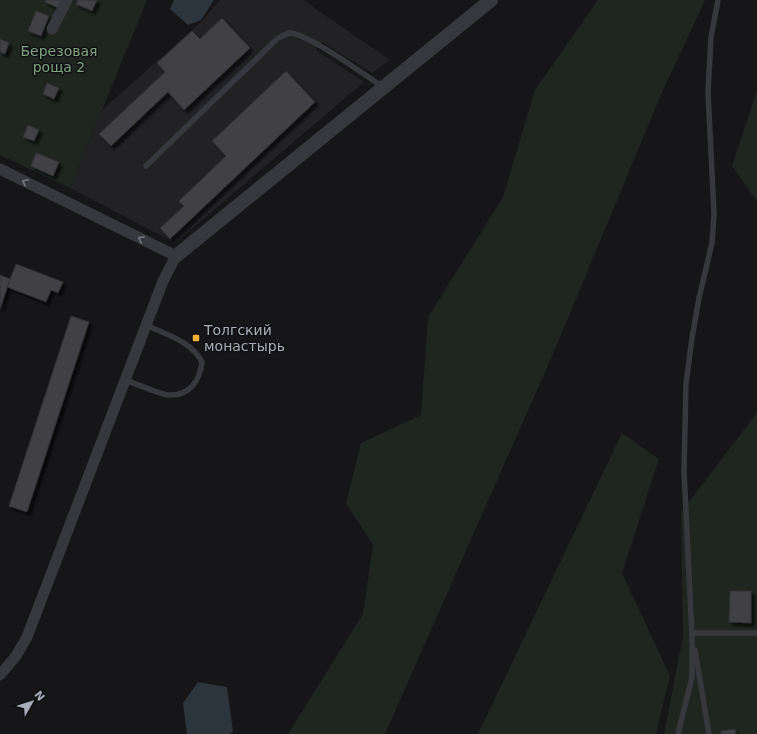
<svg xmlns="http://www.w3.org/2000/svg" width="757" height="734" viewBox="0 0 757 734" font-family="'DejaVu Sans',sans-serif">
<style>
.built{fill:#222225}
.green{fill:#1e261f}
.water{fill:#2c353c}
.building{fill:#404145;stroke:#303034;filter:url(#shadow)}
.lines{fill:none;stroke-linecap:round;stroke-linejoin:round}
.service{stroke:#37383d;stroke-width:5.5}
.minor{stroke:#37383d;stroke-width:11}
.tertiary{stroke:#37383d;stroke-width:14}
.oneway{stroke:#757881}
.poi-dot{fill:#f2b134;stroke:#111113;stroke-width:1.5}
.labels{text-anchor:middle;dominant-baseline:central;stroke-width:3;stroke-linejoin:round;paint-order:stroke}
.park-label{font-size:14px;fill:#7fa381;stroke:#111113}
.poi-label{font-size:14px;fill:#a8adb8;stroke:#111113;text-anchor:start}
</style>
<defs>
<filter id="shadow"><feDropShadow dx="3.5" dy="3.5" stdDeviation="1" flood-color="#0009"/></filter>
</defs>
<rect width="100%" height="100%" fill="#161618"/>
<!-- built -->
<polygon class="built" points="220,0 303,0 390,60 372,73 322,42 316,50 364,82 175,243 70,188 102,110 201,22"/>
<!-- green -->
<g class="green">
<polygon points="0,0 147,0 70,188 0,155"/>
<polygon points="598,0 705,0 660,97 556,347 385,734 288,734 363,614 373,545 346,503 361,443 421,415 428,317 503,197 535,90"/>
<polygon points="757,91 757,201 732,166"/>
<polygon points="757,413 757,734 664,734 683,636 681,512"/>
<polygon points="622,433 659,459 622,573 670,676 656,734 478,734"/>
</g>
<!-- water -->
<g class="water">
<polygon points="174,0 214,0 201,20 188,25 170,9"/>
<polygon points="198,682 227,687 233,731 230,734 187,734 183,703"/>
</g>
<!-- building -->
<g class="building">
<polygon points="46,0 61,0 58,8 45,2"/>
<polygon points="78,0 97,0 92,11 76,4"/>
<polygon points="36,11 49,16 41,36 28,31"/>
<polygon points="222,18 250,48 184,110 168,92 111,146 99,134 165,72 157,63 192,31 200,39"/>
<polygon points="0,39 9,43 5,54 0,52"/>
<polygon points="286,71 315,102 170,239 160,228 184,206 179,201 226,156 212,141"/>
<polygon points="47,83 59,88 54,99 43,94"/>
<polygon points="28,125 39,130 34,141 23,137"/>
<polygon points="36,153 59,162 53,176 31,166"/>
<polygon points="16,264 63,282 58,293 51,290 46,302 7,287"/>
<polygon points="0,275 10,279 0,309"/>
<polygon points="71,316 89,322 27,512 9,506"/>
<polygon points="730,591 751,591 751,623 729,622"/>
<polygon points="735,729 736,734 721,734 721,731"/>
</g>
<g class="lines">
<!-- service -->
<g class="service">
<path d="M146 166 278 38C281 37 285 34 289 33 306 32 366 76 383 87"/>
<path d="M125 380C135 383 161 395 169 395 190 396 200 380 202 362 191 341 167 335 146 325"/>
<polyline points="692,635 692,633 757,633"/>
<polyline points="695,650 709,734"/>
<polyline points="678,734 692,677 692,636 684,471 686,384 692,338 699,298 712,243 714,214 708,92 711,37 718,0"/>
</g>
<!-- minor -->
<g class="minor">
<polyline points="52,29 67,0"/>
<polyline points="0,169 176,256 163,281 27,637 16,656 0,675"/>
</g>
<!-- tertiary -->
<polyline class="tertiary" points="176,256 491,0"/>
</g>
<!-- one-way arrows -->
<defs><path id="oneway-chevron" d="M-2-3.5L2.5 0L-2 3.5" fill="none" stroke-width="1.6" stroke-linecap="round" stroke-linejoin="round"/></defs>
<g class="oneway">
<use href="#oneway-chevron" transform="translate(25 182) rotate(-154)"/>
<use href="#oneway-chevron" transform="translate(141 239) rotate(-154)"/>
</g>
<!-- markers -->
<rect class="poi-dot" x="192" y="334" width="8" height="8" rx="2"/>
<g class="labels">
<!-- park labels -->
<g class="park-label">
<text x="59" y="51">Березовая<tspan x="59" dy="16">роща 2</tspan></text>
</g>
<!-- poi labels -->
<g class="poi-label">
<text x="204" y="330">Толгский<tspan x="204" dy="16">монастырь</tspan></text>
</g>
</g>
<!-- north arrow -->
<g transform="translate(32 702) rotate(51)" stroke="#111113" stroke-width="3" paint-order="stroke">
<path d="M0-3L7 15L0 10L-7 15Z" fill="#a8adb8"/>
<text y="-6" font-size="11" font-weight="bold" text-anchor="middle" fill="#a8adb8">N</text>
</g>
</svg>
